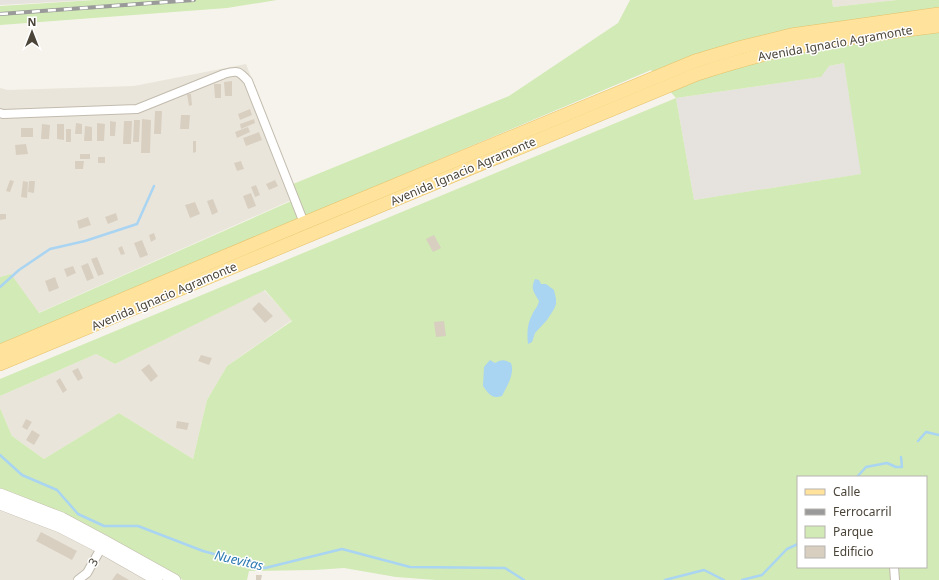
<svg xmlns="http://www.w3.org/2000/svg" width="939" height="580" viewBox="0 0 939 580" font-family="'Noto Sans',sans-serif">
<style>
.residential{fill:#eae5da}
.industrial{fill:#e6e2dd}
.green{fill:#d2eab5;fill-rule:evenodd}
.water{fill:#a9d4f2}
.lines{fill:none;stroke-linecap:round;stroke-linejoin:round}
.stream{stroke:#a9d4f2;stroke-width:2.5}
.building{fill:#d8cfc1}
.minor-casing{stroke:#c2bbae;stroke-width:10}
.tertiary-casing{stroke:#c2bbae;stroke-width:12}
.primary-casing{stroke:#e6c16a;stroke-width:14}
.minor{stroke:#fff;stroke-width:8}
.tertiary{stroke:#fff;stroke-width:11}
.primary{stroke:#ffe39c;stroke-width:13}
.rail-casing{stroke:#9a9a9a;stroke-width:4}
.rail{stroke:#fff;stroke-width:2.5;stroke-dasharray:8;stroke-linecap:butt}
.labels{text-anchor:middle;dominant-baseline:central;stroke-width:3;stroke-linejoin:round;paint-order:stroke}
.street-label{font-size:12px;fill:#4b4439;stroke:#fff}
.water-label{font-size:13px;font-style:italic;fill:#2e7ab2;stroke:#fff}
</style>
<rect width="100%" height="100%" fill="#f6f3ec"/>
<!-- residential -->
<g class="residential">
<polygon points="832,0 897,0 833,7"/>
<polygon points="246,64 298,197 38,313 11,274 0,277 0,88 8,90 134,86"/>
<polygon points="264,290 292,320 227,366 207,400 193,459 119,413 44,459 12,436 0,408 0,396 96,354 115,364"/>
<polygon points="0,511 52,529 149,580 0,580"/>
</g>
<!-- industrial -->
<g class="industrial">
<polygon points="0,0 90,0 0,5"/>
<polygon points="844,63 862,174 694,200 676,98 820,77 829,66"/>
</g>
<!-- green -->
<g class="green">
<polygon points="95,0 277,0 227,8 0,25 0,6"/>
<path d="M630 0H832L833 7 897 0H939V580H436L396 577 344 568 314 570 249 571 247 580H183L71 518 0 489V408L12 436 44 459 119 413 193 459 207 400 227 366 292 321 265 290 115 364 96 354 0 396V379L676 98 651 70 0 345V277L11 274 39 313 298 198 293 184 509 96 618 23ZM844 63 861 174 694 200 676 98 821 77 829 66ZM798 477H926V567H798Z"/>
</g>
<!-- water -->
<g class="water">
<path d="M535 279 539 280 541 284H546L554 290 556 299V304L554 309 547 320 535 333 532 342 528 344C527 334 527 324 532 315 535 308 537 309 539 301 534 292 530 289 535 279Z"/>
<path d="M490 360 495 363C503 359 504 360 511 363 515 374 507 386 502 396 491 399 489 394 483 386L484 367Z"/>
</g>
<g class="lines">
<!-- stream -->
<g class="stream">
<polyline points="0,287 19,270 50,249 85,241 137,224 154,186"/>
<polyline points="918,441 926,432 939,435"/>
<polyline points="0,455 22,475 57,490 78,514 104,526 138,526 203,551 265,568 342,549 410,567 505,568 524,580"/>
<polyline points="857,477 866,467 887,463 896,467 902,467 901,457"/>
<polyline points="665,580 704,570 724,580"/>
<polyline points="742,580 762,575 787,549 798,544"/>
</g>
</g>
<!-- building -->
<g class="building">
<polygon points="232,81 232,96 225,96 224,82"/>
<polygon points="214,84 221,84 221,98 215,98"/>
<polygon points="187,94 191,94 192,105 189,106"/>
<polygon points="250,109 252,115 240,120 238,114"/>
<polygon points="155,111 162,111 161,134 154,134"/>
<polygon points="181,115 190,115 189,129 180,129"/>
<polygon points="142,119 151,120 150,153 141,153"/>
<polygon points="254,119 255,123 241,129 240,124"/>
<polygon points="134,120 140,120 139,142 133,142"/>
<polygon points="110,121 116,122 115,136 110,136"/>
<polygon points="124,121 132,121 131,144 123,144"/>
<polygon points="76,123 82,124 82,134 75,134"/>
<polygon points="97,123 105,124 104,141 97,141"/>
<polygon points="42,124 50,125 49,139 41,139"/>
<polygon points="57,124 64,124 64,140 57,139"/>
<polygon points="85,126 92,127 92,141 84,141"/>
<polygon points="248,127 250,132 237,138 235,132"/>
<rect x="21" y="128" width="12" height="9"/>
<rect x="66" y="129" width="5" height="13"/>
<polygon points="259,132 262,140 246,146 243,138"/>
<polygon points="193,141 196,141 196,152 193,153"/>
<polygon points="26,144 28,154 16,155 15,145"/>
<rect x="80" y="154" width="10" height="5"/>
<rect x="98" y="157" width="7" height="6"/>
<polygon points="75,161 84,161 83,169 75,169"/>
<polygon points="241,161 244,169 237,171 234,163"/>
<polygon points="10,180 14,181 10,192 6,191"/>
<polygon points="275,180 278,186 269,190 266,184"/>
<polygon points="23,181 28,182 27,198 21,197"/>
<polygon points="29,181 35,181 34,193 28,192"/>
<polygon points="256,185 260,195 255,197 251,187"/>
<polygon points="251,193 256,206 248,209 243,196"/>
<polygon points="213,199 218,212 212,215 207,201"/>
<polygon points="195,202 200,214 190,218 185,205"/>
<polygon points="116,213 118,220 108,224 105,217"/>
<polygon points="0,214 6,214 6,219 0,220"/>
<polygon points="88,217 91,225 79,229 77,221"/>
<polygon points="154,233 156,239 151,242 149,235"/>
<polygon points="434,235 441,248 433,252 426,239"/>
<polygon points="142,240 148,255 140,258 134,243"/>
<polygon points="122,246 125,254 121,255 118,248"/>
<polygon points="97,257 104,274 98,276 91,259"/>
<polygon points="88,263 94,278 87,281 81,266"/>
<polygon points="73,266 76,273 67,277 64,269"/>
<polygon points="55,277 59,288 49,292 45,281"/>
<polygon points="259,302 273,316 265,323 252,309"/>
<polygon points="444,321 446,336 436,337 434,322"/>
<polygon points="201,355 212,358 209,365 198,361"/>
<polygon points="149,364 158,376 151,382 141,370"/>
<polygon points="78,368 83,378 78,381 72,371"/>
<polygon points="60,378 67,390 63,393 56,381"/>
<polygon points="26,419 32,422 27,430 22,427"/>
<polygon points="177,421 189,423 187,430 176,428"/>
<polygon points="32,430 40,435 34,445 26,440"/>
<polygon points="41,532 77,551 72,560 36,541"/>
<polygon points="117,573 129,580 112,580"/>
<polygon points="256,575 262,575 261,580 256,580"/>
</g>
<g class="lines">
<defs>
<g id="minor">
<path d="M0 113 3 114 137 109 224 74C238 70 239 71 248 81L304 223"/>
<polyline points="894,567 895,580"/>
<polyline points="78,580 87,573 104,543"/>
</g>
<g id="tertiary">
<polyline points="0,494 62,518 105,541 175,580"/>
<polyline points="0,504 60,527 101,548 157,580"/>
</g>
<g id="primary">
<polyline points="0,351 304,223 695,61 742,47 791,35 939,14"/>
<path d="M0 364 697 74C728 64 759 55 791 48 840 39 890 32 939 26"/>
</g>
</defs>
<!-- minor casing -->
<use href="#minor" class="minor-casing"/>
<!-- tertiary casing -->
<use href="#tertiary" class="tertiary-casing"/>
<!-- primary casing -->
<use href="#primary" class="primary-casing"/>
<!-- minor -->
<use href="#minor" class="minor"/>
<!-- tertiary -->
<use href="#tertiary" class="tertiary"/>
<!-- primary -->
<use href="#primary" class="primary"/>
<defs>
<polyline id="rail" points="0,14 194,0"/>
</defs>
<!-- rail casing -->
<use href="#rail" class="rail-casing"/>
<!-- rail -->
<use href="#rail" class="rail"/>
</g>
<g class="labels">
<!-- street labels -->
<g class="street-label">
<text transform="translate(835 43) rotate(-10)">Avenida Ignacio Agramonte</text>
<text transform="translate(463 171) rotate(-23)">Avenida Ignacio Agramonte</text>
<text transform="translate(164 296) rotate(-23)">Avenida Ignacio Agramonte</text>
<text transform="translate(93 562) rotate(-60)">3</text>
</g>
<!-- water labels -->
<g class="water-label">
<text transform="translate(239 560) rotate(13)">Nuevitas</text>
</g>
</g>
<!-- legend -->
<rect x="797" y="476" width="130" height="92" fill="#ffffff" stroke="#b7b4b0"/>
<rect x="805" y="489" width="20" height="6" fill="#ffe39c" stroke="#b7b4b0"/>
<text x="833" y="496" font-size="12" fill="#4b4439">Calle</text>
<rect x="805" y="509" width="20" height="6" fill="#9a9a9a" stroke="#b7b4b0"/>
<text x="833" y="516" font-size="12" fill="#4b4439">Ferrocarril</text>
<rect x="805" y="526" width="20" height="12" fill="#d2eab5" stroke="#b7b4b0"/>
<text x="833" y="536" font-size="12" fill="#4b4439">Parque</text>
<rect x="805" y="546" width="20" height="12" fill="#d8cfc1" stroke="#b7b4b0"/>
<text x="833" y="556" font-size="12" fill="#4b4439">Edificio</text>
<!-- north arrow -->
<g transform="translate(32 32)" stroke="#ffffff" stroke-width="3" paint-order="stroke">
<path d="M0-3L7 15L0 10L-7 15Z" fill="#4b4439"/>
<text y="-6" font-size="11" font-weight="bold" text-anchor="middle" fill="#4b4439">N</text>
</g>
</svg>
